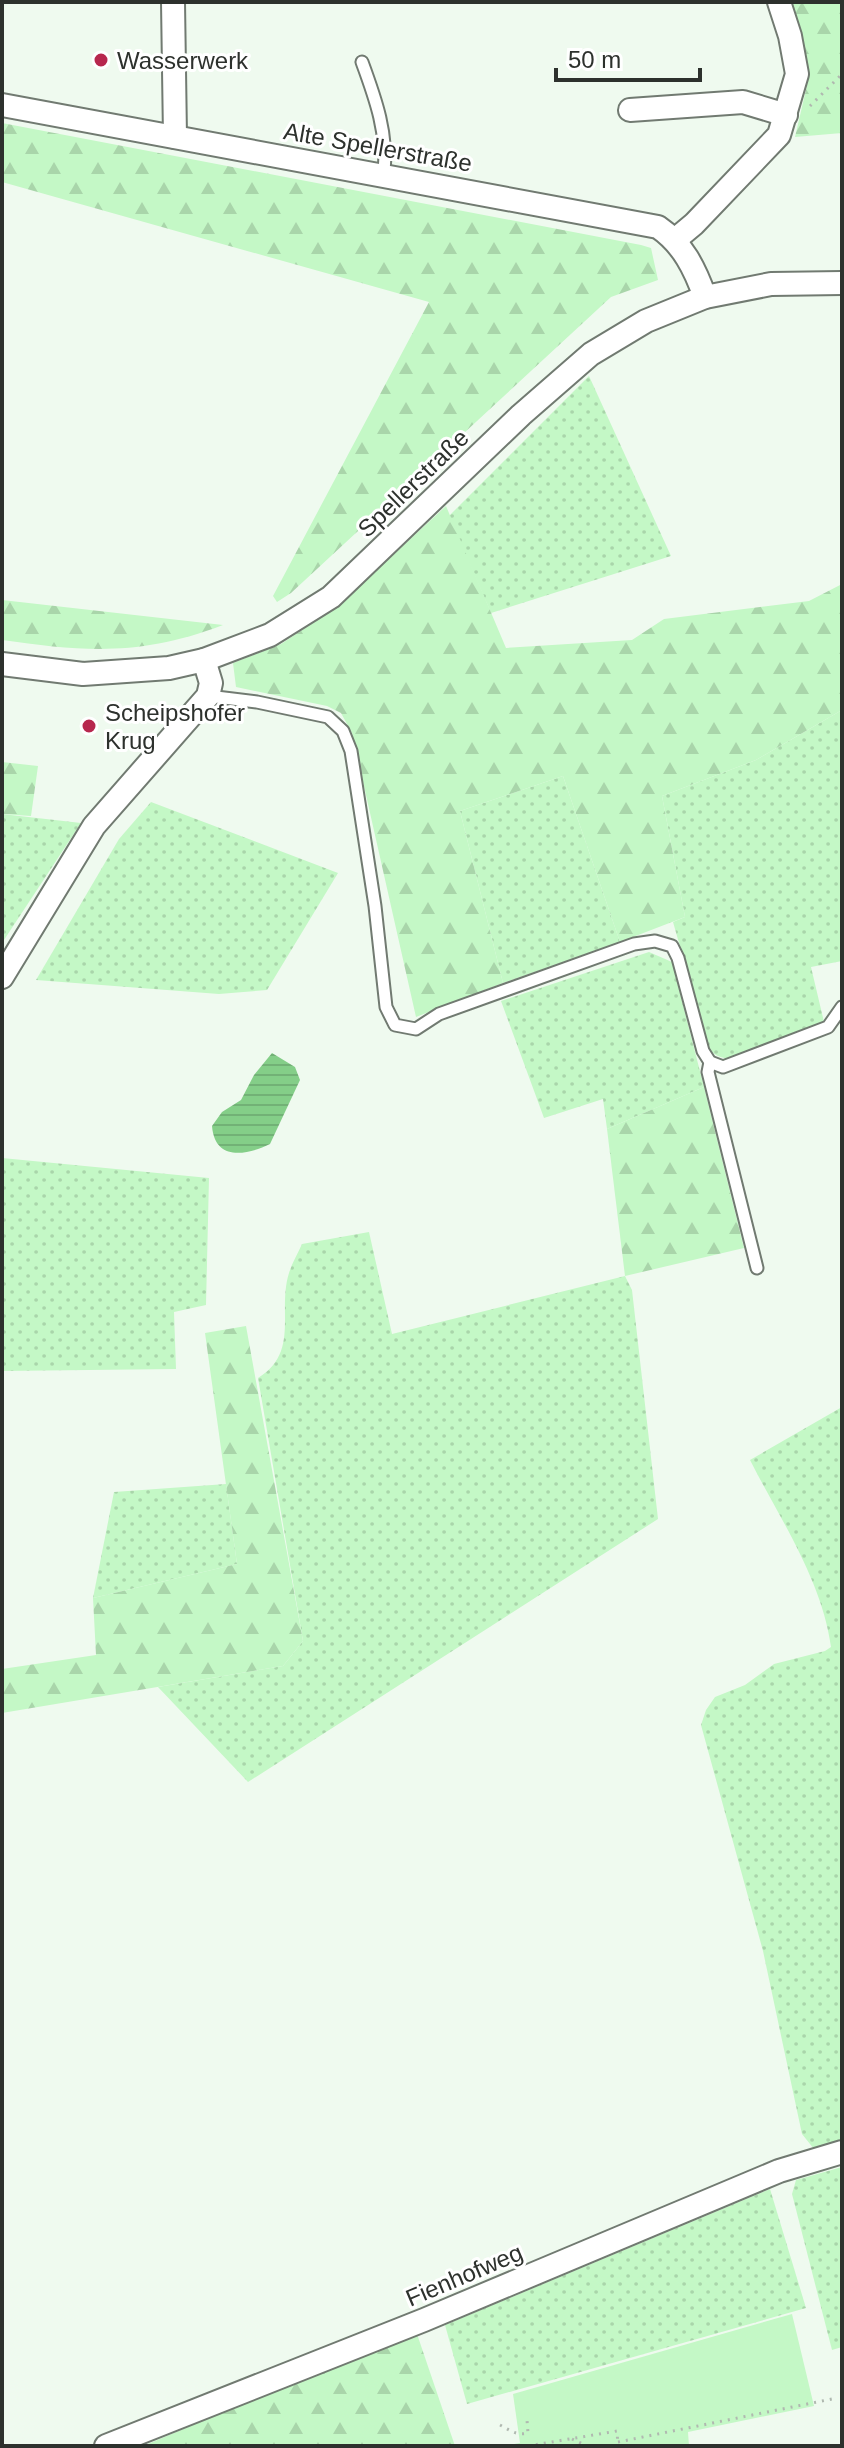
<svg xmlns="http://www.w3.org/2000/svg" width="844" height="2448" viewBox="0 0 844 2448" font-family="Helvetica,sans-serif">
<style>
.grass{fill:url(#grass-dots)}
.forest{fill:url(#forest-firs)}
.garden{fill:#c4f8c6}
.water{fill:url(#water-rules)}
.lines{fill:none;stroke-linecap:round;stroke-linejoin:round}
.service-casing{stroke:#717a71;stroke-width:15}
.minor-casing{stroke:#717a71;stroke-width:26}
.path{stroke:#b0b8b0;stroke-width:3;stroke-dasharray:2 6;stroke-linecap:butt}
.service{stroke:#fff;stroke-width:11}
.minor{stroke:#fff;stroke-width:22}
.poi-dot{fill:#b7274e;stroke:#fff;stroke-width:3}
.labels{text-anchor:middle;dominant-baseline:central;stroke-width:6;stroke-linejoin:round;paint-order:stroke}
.poi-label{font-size:24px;fill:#2d312d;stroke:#fff;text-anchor:start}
.street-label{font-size:24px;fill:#2d312d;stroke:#fff}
</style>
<defs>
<pattern id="grass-dots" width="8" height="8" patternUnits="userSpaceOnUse" patternTransform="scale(2)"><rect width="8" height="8" fill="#c4f8c6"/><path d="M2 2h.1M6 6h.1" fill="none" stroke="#a9d5aa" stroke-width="1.8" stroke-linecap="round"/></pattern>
<pattern id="forest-firs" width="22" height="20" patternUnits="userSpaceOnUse" patternTransform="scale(2)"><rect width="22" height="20" fill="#c4f8c6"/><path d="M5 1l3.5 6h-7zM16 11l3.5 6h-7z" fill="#a9d5aa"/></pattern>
<pattern id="water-rules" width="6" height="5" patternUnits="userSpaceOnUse" patternTransform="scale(2)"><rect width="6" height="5" fill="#84ce88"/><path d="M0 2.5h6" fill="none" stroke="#72b176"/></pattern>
</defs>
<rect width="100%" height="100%" fill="#effaef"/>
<!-- grass -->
<g class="grass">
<polygon points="589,376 671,556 491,613 449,516"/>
<path d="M842 710V961L811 967 824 1022 732 1059C721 1058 712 1056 708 1045L673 922 685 917 662 796 756 760Z"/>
<polygon points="563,776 620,942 503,983 460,811"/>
<polygon points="151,802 338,873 267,990 219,994 36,980 119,839"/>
<polygon points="2,814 81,823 2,943"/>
<polygon points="649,952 672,962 704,1087 607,1129 603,1099 544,1118 501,1001"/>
<polygon points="2,1158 209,1178 206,1305 174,1312 176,1369 2,1371"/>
<path d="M369 1232 392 1334 625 1276 632 1290 658 1519 248 1782 158 1687 283 1666 303 1641 258 1378C300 1352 277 1311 289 1273 292 1263 298 1253 302 1244Z"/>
<path d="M842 1407V2141L814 2149 802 2134 763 1951 701 1725 706 1710 715 1697 745 1685 774 1664 825 1651 831 1647C822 1580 780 1519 750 1460Z"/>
<polygon points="226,1484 237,1564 93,1598 114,1492"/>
<polygon points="842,2167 842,2347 832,2350 792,2194 796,2180"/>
<polygon points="770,2189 806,2308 467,2404 445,2325"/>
</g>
<!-- forest -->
<g class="forest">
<polygon points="786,2 842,2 842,133 795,137 808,81"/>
<polygon points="2,123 641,245 651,248 658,280 611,297 291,593 277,602 273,596 429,302 2,182"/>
<polygon points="446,506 506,648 632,640 664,619 809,601 842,584 842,710 756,760 662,796 685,917 620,942 563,776 460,811 503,983 416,1017 352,733 341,713 327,706 236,687 233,663 281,644 338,606"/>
<path d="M2 600 223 625C142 656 85 652 2 640Z"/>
<polygon points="2,762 38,766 31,816 2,814"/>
<polygon points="704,1087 744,1248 625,1276 607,1129"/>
<polygon points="246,1326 303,1641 283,1666 2,1713 2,1669 96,1655 93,1598 237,1564 205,1333"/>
<polygon points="416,2331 455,2446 143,2446"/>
</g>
<!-- garden -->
<polygon class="garden" points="792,2314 814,2406 688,2432 689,2446 503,2446 520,2443 513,2394"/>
<!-- water -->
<path class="water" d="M272 1053 295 1067 300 1080 270 1144C247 1155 215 1162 212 1126L222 1112 241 1100 254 1075Z"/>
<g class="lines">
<defs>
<g id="service">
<path d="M362 62C376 100 388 134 384 174"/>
<polyline points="208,696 257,702 328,717 343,731 351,751 375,906 386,1007 395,1025 416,1029 439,1014 634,944 655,941 672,946 678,958 703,1051 710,1062 723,1067 828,1027 842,1007"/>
<polyline points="710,1062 708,1072 757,1268"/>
</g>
<g id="minor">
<polyline points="173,2 175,137"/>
<path d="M2 105 658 227C683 244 695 269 705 297"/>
<polyline points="630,110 743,102 786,115"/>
<polyline points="676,239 694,224 779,135 797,74 790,36 779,2"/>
<polyline points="2,664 83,674 169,668 204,660 270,635 331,597 521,415 591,354 646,321 705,297 771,284 842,283"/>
<polyline points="2,977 94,826 208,696 211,683 204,660"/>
<polyline points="106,2446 424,2320 779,2171 842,2152"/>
</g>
</defs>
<!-- service casing -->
<use href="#service" class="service-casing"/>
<!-- minor casing -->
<use href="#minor" class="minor-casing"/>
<!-- path -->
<g class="path">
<polyline points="810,106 842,74"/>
<path d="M500 2425C510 2430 516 2436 528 2433L527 2420"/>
<polyline points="572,2439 587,2446"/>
<polyline points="618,2442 837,2398"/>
<polyline points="528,2446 617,2431 618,2446"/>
</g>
<!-- service -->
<use href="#service" class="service"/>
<!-- minor -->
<use href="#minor" class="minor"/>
</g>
<!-- markers -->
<g class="poi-dot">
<circle cx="101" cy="60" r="8"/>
<circle cx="89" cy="726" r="8"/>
</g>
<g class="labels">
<!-- poi labels -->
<g class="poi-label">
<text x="117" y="60">Wasserwerk</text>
<text x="105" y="712">Scheipshofer<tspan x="105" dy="28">Krug</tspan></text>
</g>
<!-- street labels -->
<g class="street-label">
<text transform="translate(378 147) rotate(10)">Alte Spellerstraße</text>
<text transform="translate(413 483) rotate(-44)">Spellerstraße</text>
<text transform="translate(464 2275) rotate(-23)">Fienhofweg</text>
</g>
</g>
<!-- border -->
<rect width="844" height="2448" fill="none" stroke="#2d312d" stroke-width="8"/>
<!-- scale -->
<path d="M556 68v12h144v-12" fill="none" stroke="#2d312d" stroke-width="4"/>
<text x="568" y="68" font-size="24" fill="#2d312d" stroke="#ffffff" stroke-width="6" paint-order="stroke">50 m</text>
</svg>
